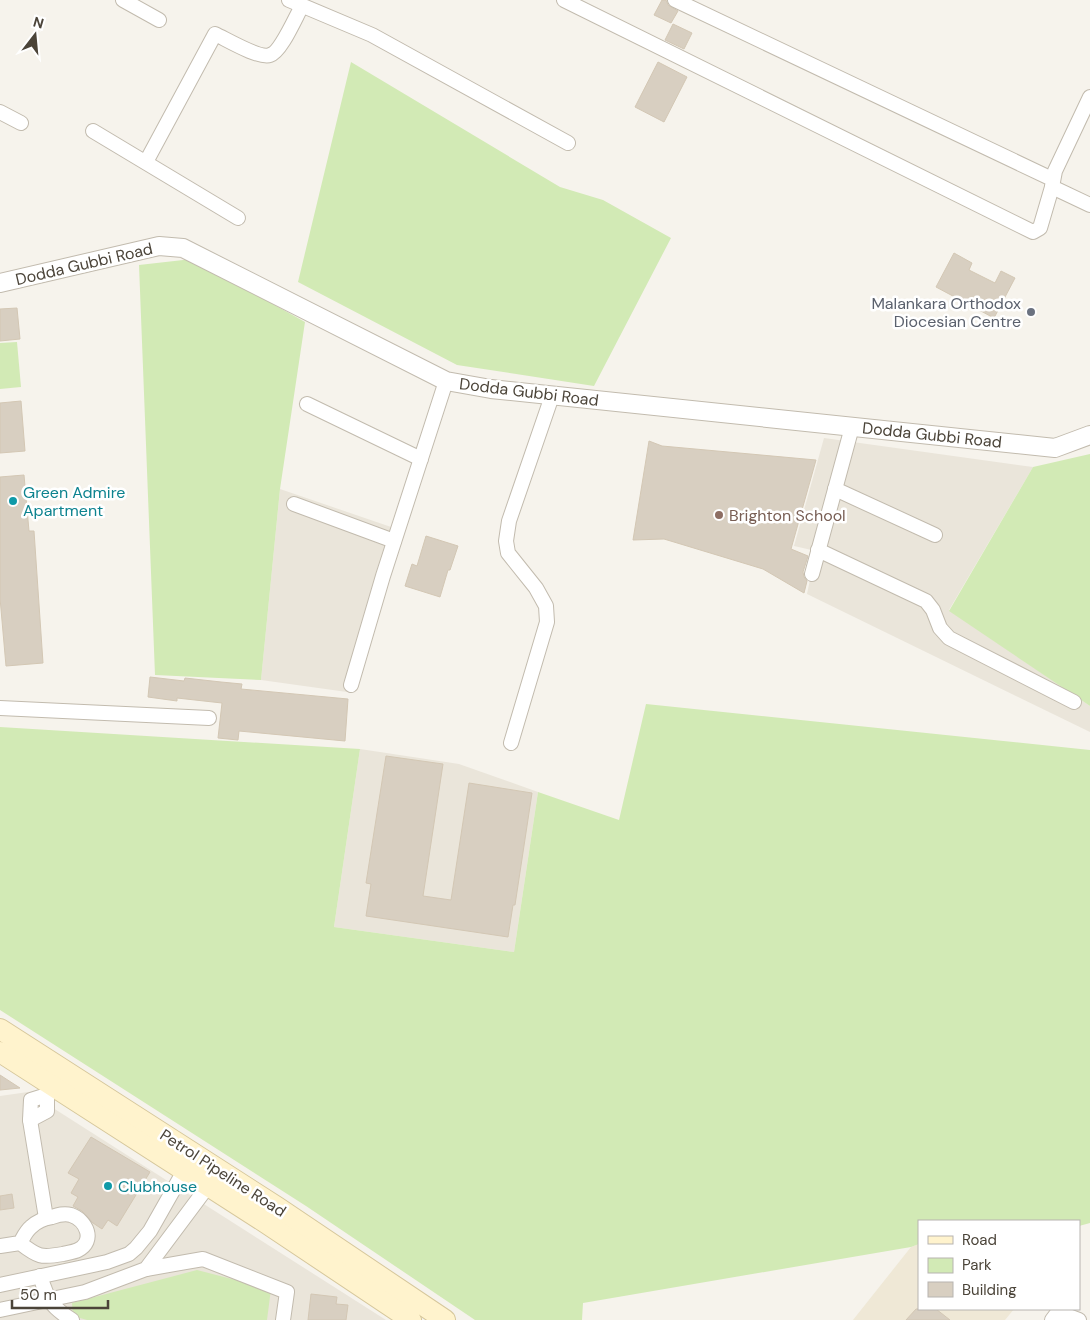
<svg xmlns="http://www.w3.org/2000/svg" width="1090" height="1320" viewBox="0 0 1090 1320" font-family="'DM Sans',sans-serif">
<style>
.residential{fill:#eae5da}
.education{fill:#efe8d6}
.green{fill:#d2eab5}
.building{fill:#d8cfc1;stroke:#d3c7b4}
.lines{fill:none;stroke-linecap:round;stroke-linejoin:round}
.minor-casing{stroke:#c2bbae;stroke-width:16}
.tertiary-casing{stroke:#c2bbae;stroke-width:20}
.secondary-casing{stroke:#d6c79b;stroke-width:22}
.minor{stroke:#fff;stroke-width:14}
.tertiary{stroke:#fff;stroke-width:18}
.secondary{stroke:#fff3cd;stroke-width:20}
.worship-dot{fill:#6b7280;stroke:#fff;stroke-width:2}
.culture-dot{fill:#0f9aa8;stroke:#fff;stroke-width:2}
.education-dot{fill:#8d6e63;stroke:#fff;stroke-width:2}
.labels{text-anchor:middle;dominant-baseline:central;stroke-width:5;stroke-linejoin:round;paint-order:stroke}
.street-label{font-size:16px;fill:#4b4439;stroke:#fff}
.worship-label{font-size:16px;fill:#5b616d;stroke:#fff;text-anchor:end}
.culture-label{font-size:16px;fill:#0d838f;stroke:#fff;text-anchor:start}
.education-label{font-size:16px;fill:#785e54;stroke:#fff;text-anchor:start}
</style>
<rect width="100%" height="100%" fill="#f6f3ec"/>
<!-- residential -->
<g class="residential">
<polygon points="824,438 1033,467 949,610 1090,706 1090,732 807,594 816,551 794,546"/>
<polygon points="280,489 394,528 347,692 261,680"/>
<polygon points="360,749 459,764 538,792 514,952 334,927"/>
<polygon points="28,1092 386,1320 0,1320 0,1096"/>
</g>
<!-- education -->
<polygon class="education" points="919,1244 919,1309 1014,1309 1005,1320 853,1320 911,1247"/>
<!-- green -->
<g class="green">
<polygon points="351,62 560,187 603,200 671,238 594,386 457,365 298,282"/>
<polygon points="192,259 305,322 280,489 261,680 155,675 139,265"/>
<polygon points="17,342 21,387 0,389 0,343"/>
<polygon points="1090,454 1090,706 949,611 1033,467"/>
<polygon points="646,704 1090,750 1090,1223 1079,1226 1079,1221 919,1221 919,1244 911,1247 583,1303 582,1320 475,1320 306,1206 0,1010 0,727 360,749 334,927 514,952 538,792 619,820"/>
<polygon points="197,1270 271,1289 267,1320 87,1320 73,1316 72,1303"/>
</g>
<!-- building -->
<g class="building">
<polygon points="662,0 666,0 668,5 678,11 671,23 654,15"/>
<polygon points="673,24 692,33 684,49 665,40"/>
<polygon points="658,62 687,77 664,122 635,107"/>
<polygon points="954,253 972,263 969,270 995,283 1001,271 1015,278 994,318 936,287"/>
<polygon points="17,308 20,339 0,341 0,309"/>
<polygon points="21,401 25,451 0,453 0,403"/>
<polygon points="649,441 662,446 816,460 791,549 808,556 803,572 804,577 807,581 804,593 763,569 664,539 633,540"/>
<polygon points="24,475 29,531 34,531 43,663 6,666 0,598 0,477"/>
<polygon points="426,536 458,546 450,570 448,570 440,597 405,586 412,564 417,566"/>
<polygon points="150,677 184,681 185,678 221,682 242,684 241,689 348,699 345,741 239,731 238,740 218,738 222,703 177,698 177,701 148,697"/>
<polygon points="386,756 443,764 423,896 451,900 469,783 532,793 515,905 513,905 508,937 366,916 371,884 366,883"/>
<polygon points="0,1075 20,1088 0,1090"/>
<polygon points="91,1137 150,1172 117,1226 108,1220 102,1229 93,1223 82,1211 73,1206 78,1197 71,1193 79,1179 68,1173"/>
<polygon points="12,1194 14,1208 0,1210 0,1196"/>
<polygon points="311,1294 337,1297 336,1304 348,1305 346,1320 308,1320"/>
<polygon points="916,1309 936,1309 950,1320 906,1320"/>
</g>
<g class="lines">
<defs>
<g id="minor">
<polyline points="123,0 159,20"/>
<polyline points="289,0 372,35 568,143"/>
<polyline points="564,0 1033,232 1040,228 1052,187"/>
<polyline points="675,0 1052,179"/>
<polyline points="1090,97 1055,171 1052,187 1090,205"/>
<polyline points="0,112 21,123"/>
<polyline points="93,131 238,218"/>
<path d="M146 162 215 34C226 39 259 59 270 55 281 52 296 16 302 6"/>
<polyline points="307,404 421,459"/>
<polyline points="835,489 935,535"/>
<polyline points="294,504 394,541"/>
<polyline points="818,550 926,601 933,610 940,628 949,638 1074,702"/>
<polyline points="812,574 852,427"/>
<polyline points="351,685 383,576 446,381"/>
<polyline points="0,708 209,718"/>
<polyline points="511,743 547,622 546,606 536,588 508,553 506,541 509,521 552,396"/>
<polyline points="30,1120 47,1111 47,1095 52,1088"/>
<polyline points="46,1218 30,1120 31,1100 47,1095"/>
<path d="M0 1246 20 1243C38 1257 41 1258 63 1254 67 1253 74 1252 78 1250 96 1241 86 1220 71 1215 64 1213 58 1215 52 1217 45 1218 36 1222 31 1227 26 1231 23 1238 20 1243"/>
<polyline points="146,1269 203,1259 287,1292 283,1320"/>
<path d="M40 1276C48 1300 50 1306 72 1320"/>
<polyline points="0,1285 107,1262 129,1254 136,1248 150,1231 188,1164"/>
<polyline points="0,1310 85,1292 146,1269 208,1186 212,1178"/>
<polyline points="1052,1320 1058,1312 1079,1320"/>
</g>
<polyline id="tertiary" points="0,283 159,246 183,248 446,381 491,389 1055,448 1090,435"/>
<g id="secondary">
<polyline points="0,1029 277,1207 445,1320"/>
<polyline points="0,1052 266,1223 411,1320"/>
</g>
</defs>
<!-- minor casing -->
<use href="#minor" class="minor-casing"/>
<!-- tertiary casing -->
<use href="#tertiary" class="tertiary-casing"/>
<!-- secondary casing -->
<use href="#secondary" class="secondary-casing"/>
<!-- minor -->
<use href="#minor" class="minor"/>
<!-- tertiary -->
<use href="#tertiary" class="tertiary"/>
<!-- secondary -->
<use href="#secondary" class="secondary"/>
</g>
<!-- markers -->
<circle class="worship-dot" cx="1031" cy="312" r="5"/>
<g class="culture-dot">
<circle cx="13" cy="501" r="5"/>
<circle cx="108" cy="1186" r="5"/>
</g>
<circle class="education-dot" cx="719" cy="515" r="5"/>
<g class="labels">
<!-- street labels -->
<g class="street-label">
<text transform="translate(84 264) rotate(-13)">Dodda Gubbi Road</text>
<text transform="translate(529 392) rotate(7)">Dodda Gubbi Road</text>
<text transform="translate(932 435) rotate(6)">Dodda Gubbi Road</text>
<text transform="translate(223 1173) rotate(33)">Petrol Pipeline Road</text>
</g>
<!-- worship labels -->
<g class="worship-label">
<text x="1021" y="303">Malankara Orthodox<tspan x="1021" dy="18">Diocesian Centre</tspan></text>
</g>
<!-- culture labels -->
<g class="culture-label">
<text x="23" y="492">Green Admire<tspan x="23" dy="18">Apartment</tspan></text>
<text x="118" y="1186">Clubhouse</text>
</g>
<!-- education labels -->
<g class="education-label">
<text x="729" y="515">Brighton School</text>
</g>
</g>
<!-- legend -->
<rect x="918" y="1220" width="162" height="90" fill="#ffffff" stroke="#b7b4b0"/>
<rect x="928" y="1236" width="25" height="8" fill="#fff3cd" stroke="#b7b4b0"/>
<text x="962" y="1245" font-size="15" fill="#4b4439">Road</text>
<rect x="928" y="1258" width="25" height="15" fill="#d2eab5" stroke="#b7b4b0"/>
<text x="962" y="1270" font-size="15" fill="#4b4439">Park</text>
<rect x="928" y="1282" width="25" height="15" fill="#d8cfc1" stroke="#b7b4b0"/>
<text x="962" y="1295" font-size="15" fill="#4b4439">Building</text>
<!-- north arrow -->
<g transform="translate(35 35) rotate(16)" stroke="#ffffff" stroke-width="4" paint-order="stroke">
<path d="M0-4L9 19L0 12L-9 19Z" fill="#4b4439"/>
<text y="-8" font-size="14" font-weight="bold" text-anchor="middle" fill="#4b4439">N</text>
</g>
<!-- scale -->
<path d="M12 1300v8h96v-8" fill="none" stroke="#4b4439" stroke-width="2.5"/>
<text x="20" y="1300" font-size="15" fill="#4b4439" stroke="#ffffff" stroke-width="4" paint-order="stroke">50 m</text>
</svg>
